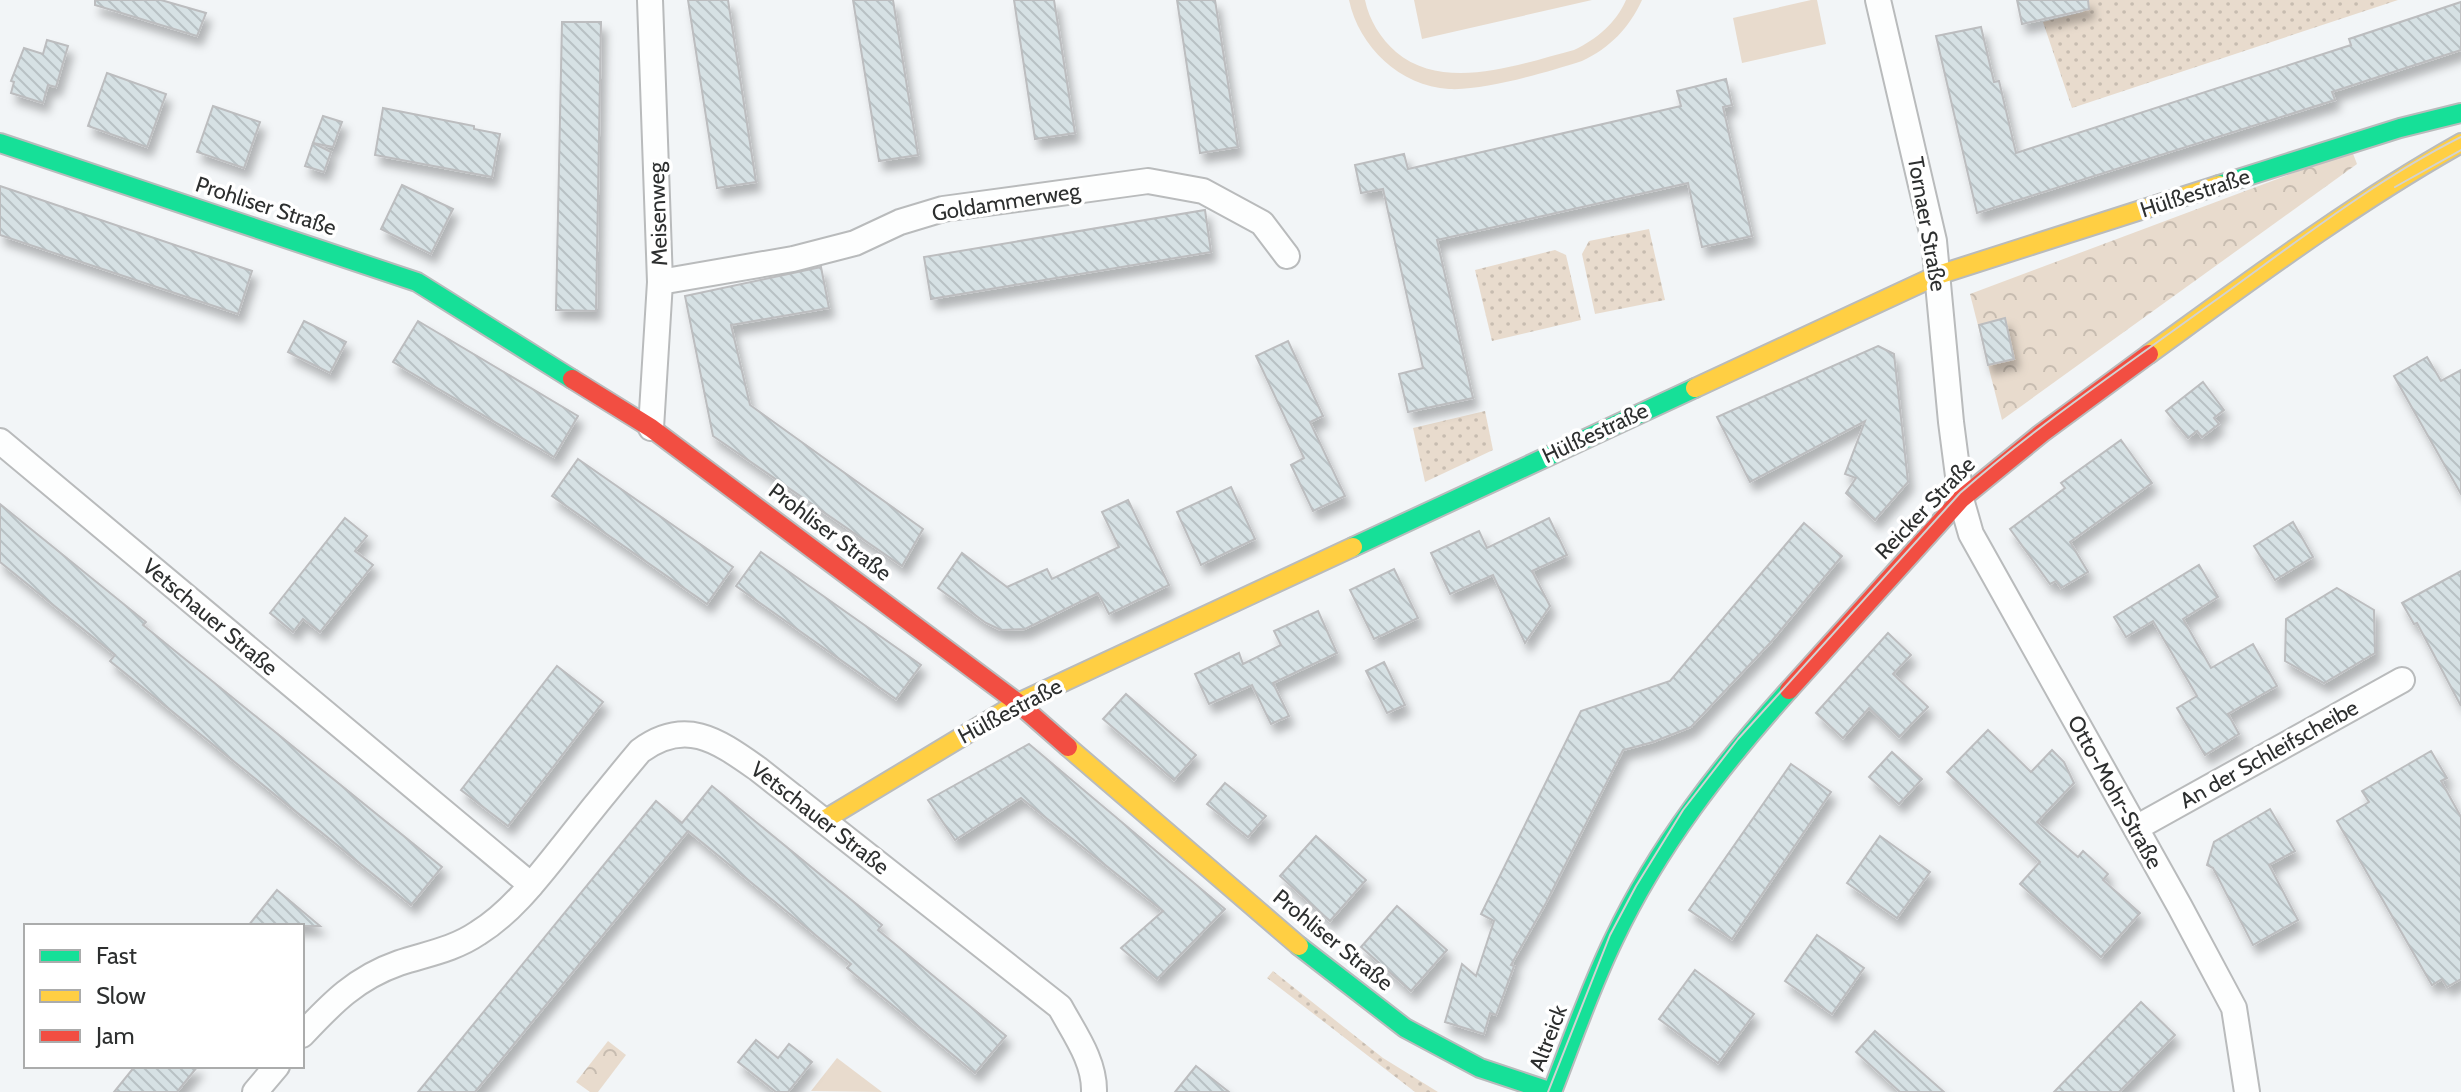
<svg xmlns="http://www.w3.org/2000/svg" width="2461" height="1092" viewBox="0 0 2461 1092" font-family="Cabin,sans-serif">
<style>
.grass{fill:url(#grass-dots)}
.park{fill:url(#park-crowns)}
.pitch{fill:#e8dbcd}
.building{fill:url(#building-back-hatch);stroke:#bcbdbf;stroke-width:2;filter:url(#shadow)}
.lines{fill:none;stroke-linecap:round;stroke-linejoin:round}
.street-casing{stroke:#b9bbbc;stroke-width:28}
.fast-casing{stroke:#b9bbbc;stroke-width:22}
.slow-casing{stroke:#b9bbbc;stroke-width:22}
.jam-casing{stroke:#b9bbbc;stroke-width:22}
.street{stroke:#fdfefe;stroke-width:24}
.fast{stroke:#16e098;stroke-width:18}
.slow{stroke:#ffcf43;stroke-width:18}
.jam{stroke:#f24e42;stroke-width:18}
.tram{stroke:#d2d2d2;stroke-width:2}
.labels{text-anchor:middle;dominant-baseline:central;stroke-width:7;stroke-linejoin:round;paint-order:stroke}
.street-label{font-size:22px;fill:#2d2f2f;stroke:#fff}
</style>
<defs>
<pattern id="grass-dots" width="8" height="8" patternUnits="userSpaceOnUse" patternTransform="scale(2)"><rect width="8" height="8" fill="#e8dbcd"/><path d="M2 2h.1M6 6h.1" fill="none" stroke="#c7bcb0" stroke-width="1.8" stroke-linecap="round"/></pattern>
<pattern id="park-crowns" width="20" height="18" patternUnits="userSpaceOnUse" patternTransform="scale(2)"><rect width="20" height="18" fill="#e8dbcd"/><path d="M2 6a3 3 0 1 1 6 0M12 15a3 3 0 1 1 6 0" fill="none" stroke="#c7bcb0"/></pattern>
<pattern id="building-back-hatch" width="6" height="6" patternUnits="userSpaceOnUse" patternTransform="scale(2)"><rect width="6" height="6" fill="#d6e1e4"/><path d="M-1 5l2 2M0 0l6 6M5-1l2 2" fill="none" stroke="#b8c1c4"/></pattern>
<filter id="shadow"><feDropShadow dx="5" dy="9" stdDeviation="4" flood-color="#0004"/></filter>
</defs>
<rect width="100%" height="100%" fill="#f2f5f7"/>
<!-- grass -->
<g class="grass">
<polygon points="2082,0 2398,0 2072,108 2043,22 2083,12"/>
<polygon points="1649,229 1665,300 1595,314 1582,254 1589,241"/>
<polygon points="1555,250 1566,255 1581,320 1492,341 1475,270"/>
<polygon points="1485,411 1493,450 1425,482 1413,428"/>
<polygon points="1273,971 1383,1058 1438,1092 1415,1092 1267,978"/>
</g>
<!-- park -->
<g class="park">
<polygon points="2352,151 2357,164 2002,420 1970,294"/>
<polygon points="608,1041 626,1055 598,1092 590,1092 576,1082"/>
</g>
<!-- pitch -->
<g class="pitch">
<path d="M1349 0H1365C1369 20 1381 39 1396 52 1445 93 1520 64 1574 50 1597 39 1616 23 1626 0H1642C1629 28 1610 48 1582 61 1547 72 1485 91 1449 89 1400 86 1359 47 1349 0Z"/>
<polygon points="1414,0 1592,0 1422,39"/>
<polygon points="1811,0 1817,0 1826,44 1742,63 1733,18"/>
<polygon points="837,1058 882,1092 811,1091"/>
</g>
<!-- building -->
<g class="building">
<polygon points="95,0 161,0 206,13 197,36 95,5"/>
<polygon points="688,0 728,0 756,182 717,188"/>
<polygon points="853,0 893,0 918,155 879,161"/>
<polygon points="1014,0 1054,0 1075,133 1035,139"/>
<polygon points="1177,0 1215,0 1238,147 1200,153"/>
<polygon points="2017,0 2088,0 2089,9 2022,24"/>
<polygon points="2461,2 2461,50 2332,92 2335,100 1977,213 1936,36 1981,27 1994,82 1999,81 2016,153 2351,45 2349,39"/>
<polygon points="562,22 601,22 596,311 556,310"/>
<polygon points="47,40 68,46 56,87 48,85 43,103 11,93 14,82 11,81 24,48 43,54"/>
<polygon points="107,73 166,94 147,147 88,126"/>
<polygon points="1726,79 1732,105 1723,107 1752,236 1702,247 1688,183 1437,240 1473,398 1408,412 1399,374 1423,368 1383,189 1361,193 1355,165 1404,154 1408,169 1681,106 1677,91"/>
<polygon points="213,106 260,122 244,168 197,152"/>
<polygon points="383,108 474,126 474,129 500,134 492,177 375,155"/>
<polygon points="323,116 342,122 333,147 313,143"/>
<polygon points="313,143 331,152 324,172 305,166"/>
<polygon points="402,185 453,209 431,254 381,229"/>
<polygon points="0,186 252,271 238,314 0,235"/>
<polygon points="1205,210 1211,252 931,299 924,257"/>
<polygon points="821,267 829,308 731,325 750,405 923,529 902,566 713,436 685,296"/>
<polygon points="2005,318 2014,359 1988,365 1979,325"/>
<polygon points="304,321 346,342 330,373 288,352"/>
<polygon points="418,321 578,416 554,457 393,362"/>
<polygon points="1288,341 1323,416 1310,422 1345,496 1313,511 1291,465 1304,458 1256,356"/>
<polygon points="1878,346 1894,354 1908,482 1875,520 1846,493 1856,478 1845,474 1865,421 1750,482 1717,417"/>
<polygon points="2427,357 2441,381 2461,370 2461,494 2394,376"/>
<polygon points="2203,382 2224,410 2214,418 2219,424 2202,437 2197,431 2188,438 2166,411"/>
<polygon points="2121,440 2152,483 2070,542 2088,572 2061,588 2056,581 2050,584 2010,529 2065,488 2061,483"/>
<polygon points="578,459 733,567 707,604 552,496"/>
<polygon points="1231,487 1255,539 1201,565 1177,512"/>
<polygon points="1128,500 1169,585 1109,614 1098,593 1025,629 1001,630 986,623 938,588 962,553 1007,587 1047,569 1052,579 1119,547 1102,512"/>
<polygon points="0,504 146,622 143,625 442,867 411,905 110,661 115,655 0,562"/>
<polygon points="345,518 367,536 355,551 373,565 320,632 303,619 293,632 270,613"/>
<polygon points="1549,518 1567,555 1532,571 1550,606 1525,643 1493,575 1450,594 1431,553 1479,531 1487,548"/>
<polygon points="2293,522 2313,557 2275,580 2254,546"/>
<polygon points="1804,523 1842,556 1771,642 1691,727 1653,742 1623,750 1546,903 1511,965 1514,966 1496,1015 1490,1013 1484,1034 1445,1022 1462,964 1476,976 1494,921 1481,914 1581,711 1670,681"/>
<polygon points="761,552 921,665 896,699 736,586"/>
<polygon points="2199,565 2218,597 2183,619 2211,668 2253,644 2277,686 2228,714 2239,734 2205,755 2177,708 2197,696 2153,621 2126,637 2114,617"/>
<polygon points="1394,569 1418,618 1374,639 1350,590"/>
<polygon points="2461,571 2461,706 2417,623 2414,624 2402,603"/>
<polygon points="2337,588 2374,610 2375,653 2324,683 2285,661 2286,619"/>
<polygon points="1318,611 1337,653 1273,683 1289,716 1271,724 1252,685 1209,704 1195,674 1239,653 1243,664 1281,645 1274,631"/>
<polygon points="1888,633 1911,655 1893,674 1928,707 1899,737 1869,708 1843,738 1816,713"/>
<polygon points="1384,662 1405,705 1387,713 1366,671"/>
<polygon points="557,666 603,702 508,826 461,790"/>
<polygon points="1126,694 1196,755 1174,780 1103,719"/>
<polygon points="1988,730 2031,772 2052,750 2064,762 2074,783 2037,822 2078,857 2083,851 2108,874 2103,880 2140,913 2101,957 2020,884 2040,862 1947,772"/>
<polygon points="1029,744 1225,909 1157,979 1121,948 1163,911 1021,798 955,840 928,800"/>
<polygon points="2431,751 2447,778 2441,781 2461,817 2461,979 2447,987 2442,979 2432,985 2337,821 2369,802 2362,791"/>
<polygon points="1892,752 1922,779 1899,804 1869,777"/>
<polygon points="1791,764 1831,792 1732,939 1689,910"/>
<polygon points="1225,783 1266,816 1248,837 1207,804"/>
<polygon points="712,786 882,925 878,930 1006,1036 975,1073 847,968 851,964 688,831 475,1092 418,1092 656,801 682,823"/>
<polygon points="2270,809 2295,851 2269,865 2298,920 2253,945 2213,868 2207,865 2214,842"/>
<polygon points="1316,836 1366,880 1330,921 1280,876"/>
<polygon points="1880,836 1930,872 1897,918 1847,883"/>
<polygon points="277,890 320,926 248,926"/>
<polygon points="1397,906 1447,950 1411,991 1361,947"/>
<polygon points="1817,935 1864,968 1832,1014 1785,981"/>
<polygon points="1695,970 1754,1014 1718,1063 1659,1019"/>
<polygon points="2141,1002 2175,1035 2119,1092 2054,1092"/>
<polygon points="1875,1031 1944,1092 1900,1092 1856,1052"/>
<polygon points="756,1040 778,1058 789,1044 812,1062 788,1092 776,1092 738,1062"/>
<polygon points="135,1066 198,1066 177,1092 114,1092"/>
<polygon points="1196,1066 1229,1092 1175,1092"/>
</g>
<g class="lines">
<defs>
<g id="street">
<polyline points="650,0 660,282 651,428"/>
<polyline points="1878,0 1934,241 1951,422 1961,499 1971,534 2180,907 2234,1008 2247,1092"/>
<polyline points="660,282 793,259 855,243 900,222 943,209 1148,181 1203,191 1262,223 1287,256"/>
<polyline points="0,441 531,885"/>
<polyline points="2136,828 2402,680"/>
<path d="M302 1035C332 1003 356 978 399 963 426 954 453 950 478 933 512 912 538 877 563 846 588 814 614 782 640 751 686 717 718 741 758 769L1060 1007C1074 1033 1095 1061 1094 1092"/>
<polyline points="255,1092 277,1066"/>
</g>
<g id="fast">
<polyline points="0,143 417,282 572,379"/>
<polyline points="2219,185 2400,128 2461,113"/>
<polyline points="1353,547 1695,388"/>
<polyline points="1299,946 1405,1028 1480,1068 1552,1092"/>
<path d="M1552 1092C1572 1041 1590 988 1614 939 1658 846 1721 766 1789 690"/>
</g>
<g id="slow">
<path d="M2149 354C2251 280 2351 205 2461 143"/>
<polyline points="1695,388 1938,275 2219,185"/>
<polyline points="1068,747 1299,946"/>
<polyline points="824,820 1018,703 1353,547"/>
</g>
<g id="jam">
<polyline points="572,379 651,428 1018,703 1068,747"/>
<polyline points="1789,690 1961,499 2042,433 2149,354"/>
</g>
</defs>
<!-- street casing -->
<use href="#street" class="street-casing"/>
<!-- fast casing -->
<use href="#fast" class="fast-casing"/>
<!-- slow casing -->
<use href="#slow" class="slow-casing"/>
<!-- jam casing -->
<use href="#jam" class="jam-casing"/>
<!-- street -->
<use href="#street" class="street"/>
<!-- fast -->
<use href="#fast" class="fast"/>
<!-- slow -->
<use href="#slow" class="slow"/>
<!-- jam -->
<use href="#jam" class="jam"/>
<!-- tram -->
<g class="tram">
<polyline points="2395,187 2461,150"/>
<path d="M1548 1092 1610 935 1636 886 1683 810 1738 739 1960 493C2040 423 2128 364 2213 302 2294 244 2372 182 2461 137"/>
</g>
</g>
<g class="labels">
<!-- street labels -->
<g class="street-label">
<text transform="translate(2195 193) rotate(-18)">Hülßestraße</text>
<text transform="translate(1006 202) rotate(-9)">Goldammerweg</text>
<text transform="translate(266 206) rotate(18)">Prohliser Straße</text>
<text transform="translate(658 214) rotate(-92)">Meisenweg</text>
<text transform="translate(1927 224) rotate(80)">Tornaer Straße</text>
<text transform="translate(1595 433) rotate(-25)">Hülßestraße</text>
<text transform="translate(1925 508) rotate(-46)">Reicker Straße</text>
<text transform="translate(830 532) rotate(37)">Prohliser Straße</text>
<text transform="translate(210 617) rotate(40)">Vetschauer Straße</text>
<text transform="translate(1010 711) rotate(-28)">Hülßestraße</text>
<text transform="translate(2269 754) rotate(-29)">An der Schleifscheibe</text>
<text transform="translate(2115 792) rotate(61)">Otto-Mohr-Straße</text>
<text transform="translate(820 818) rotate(38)">Vetschauer Straße</text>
<text transform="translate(1333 940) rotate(39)">Prohliser Straße</text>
<text transform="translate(1548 1038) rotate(-69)">Altreick</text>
</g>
</g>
<!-- legend -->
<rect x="24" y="924" width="280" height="144" fill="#ffffff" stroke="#abacac" stroke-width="2"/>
<rect x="40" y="950" width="40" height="12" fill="#16e098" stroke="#abacac" stroke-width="2"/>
<text x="96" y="964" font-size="24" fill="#2d2f2f">Fast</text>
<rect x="40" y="990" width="40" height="12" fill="#ffcf43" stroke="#abacac" stroke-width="2"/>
<text x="96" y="1004" font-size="24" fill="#2d2f2f">Slow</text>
<rect x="40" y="1030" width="40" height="12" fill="#f24e42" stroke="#abacac" stroke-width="2"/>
<text x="96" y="1044" font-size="24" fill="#2d2f2f">Jam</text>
</svg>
